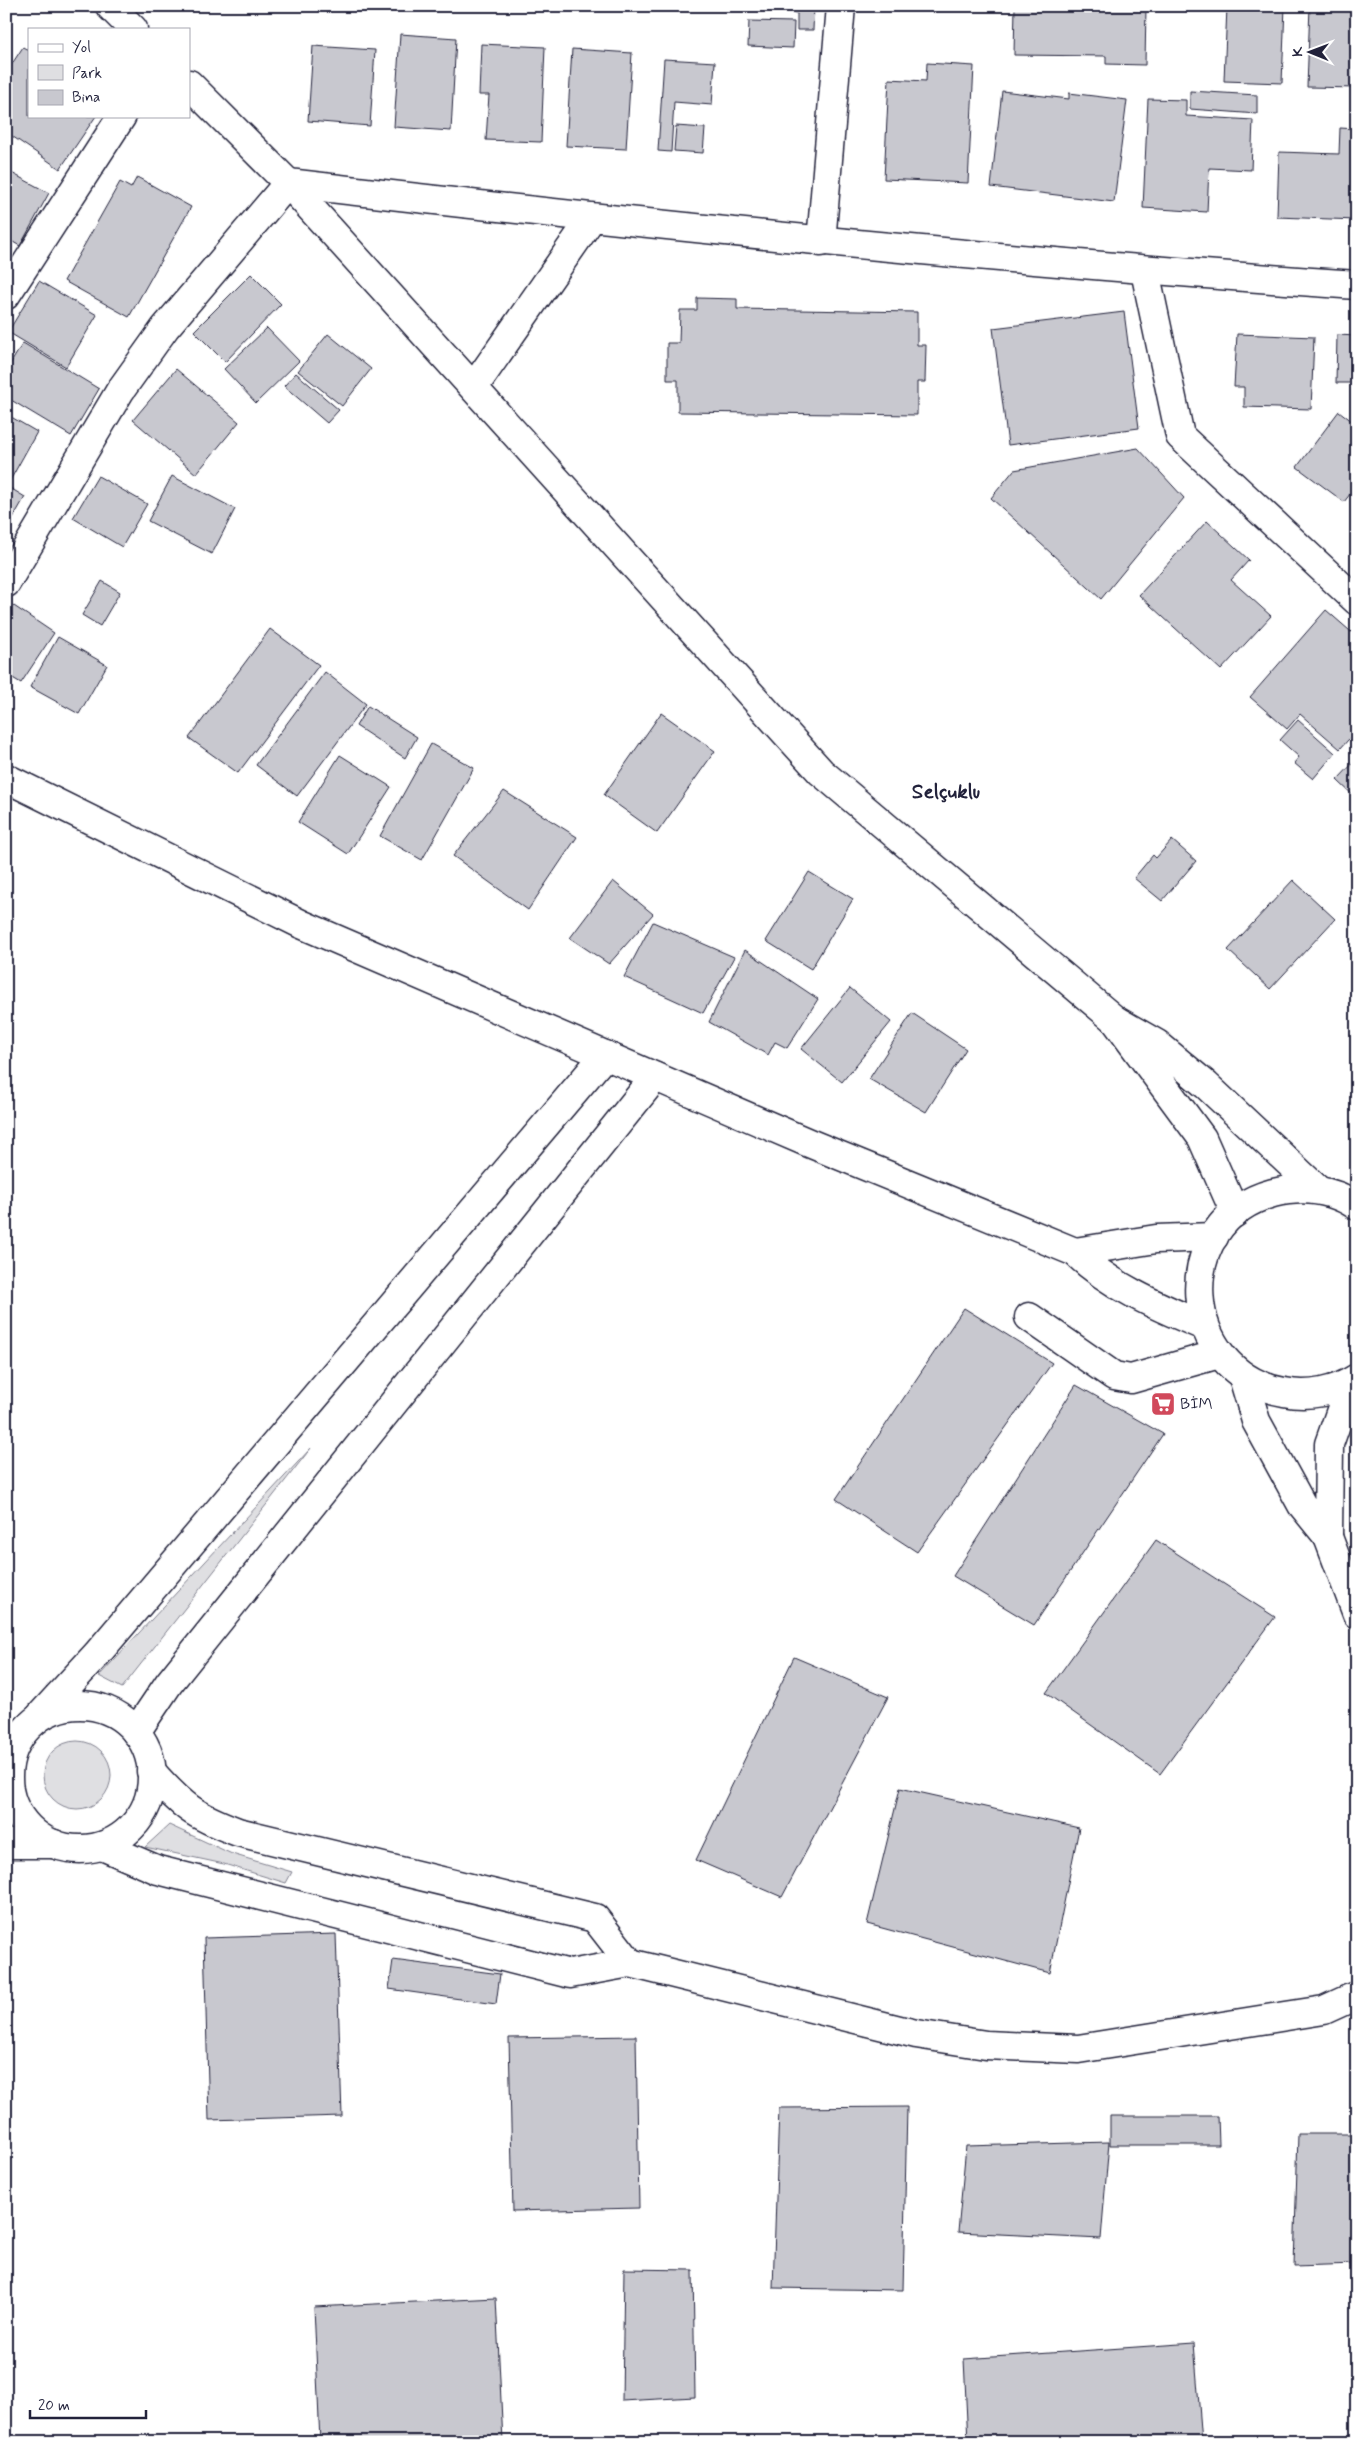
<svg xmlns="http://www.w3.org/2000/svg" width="1363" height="2448" viewBox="0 0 1363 2448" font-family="Mynerve,sans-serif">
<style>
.green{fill:#dfdfe2;stroke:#80808e}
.building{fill:#c8c8cf;stroke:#22223b}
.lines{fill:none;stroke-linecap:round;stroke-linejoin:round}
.minor-casing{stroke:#22223b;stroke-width:31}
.minor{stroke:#fff;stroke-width:28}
.labels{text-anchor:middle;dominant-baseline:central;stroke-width:5;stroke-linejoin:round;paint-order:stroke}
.poi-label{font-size:16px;fill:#22223b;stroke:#fff;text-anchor:start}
.district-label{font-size:21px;font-weight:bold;fill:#22223b;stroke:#fff}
</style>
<rect width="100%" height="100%" fill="#fff"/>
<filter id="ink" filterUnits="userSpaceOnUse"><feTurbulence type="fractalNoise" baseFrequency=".02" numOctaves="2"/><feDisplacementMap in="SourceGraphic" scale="10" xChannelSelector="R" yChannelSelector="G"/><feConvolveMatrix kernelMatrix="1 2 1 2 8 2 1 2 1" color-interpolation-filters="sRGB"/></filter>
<g filter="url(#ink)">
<!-- green -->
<g class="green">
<polygon points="311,1448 122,1688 99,1676"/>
<circle cx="77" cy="1775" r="34"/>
<polygon points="169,1825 232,1854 292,1872 286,1883 224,1864 145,1847"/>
</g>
<!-- building -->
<g class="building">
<polygon points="749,6 814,6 813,30 797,30 797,13 748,10"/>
<polygon points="1015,6 1146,6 1145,65 1106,64 1106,56 1014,55"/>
<polygon points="1227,6 1285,6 1282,83 1224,81"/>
<polygon points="1310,6 1357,6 1357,88 1307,87"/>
<polygon points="749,21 794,22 793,48 748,46"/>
<polygon points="6,29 11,31 6,39"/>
<polygon points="400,34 456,38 451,131 394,127"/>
<polygon points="481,44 545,47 541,142 486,140 489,95 479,95"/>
<polygon points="313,46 375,50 370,126 308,121"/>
<polygon points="23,47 29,51 29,116 96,116 60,169 6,132 6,73"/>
<polygon points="572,49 632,53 626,149 566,146"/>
<polygon points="664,59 715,62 712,105 674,102 671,152 658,151"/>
<polygon points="927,63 974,66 968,183 884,179 889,79 926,81"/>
<polygon points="1002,91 1069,99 1069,93 1127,100 1114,202 991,187"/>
<polygon points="1190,91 1257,95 1257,114 1190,109"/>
<polygon points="1148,99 1186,100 1186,116 1253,120 1251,170 1209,168 1207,212 1143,208"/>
<polygon points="676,126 705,128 703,153 674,151"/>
<polygon points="1340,128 1357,129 1357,220 1277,217 1279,152 1339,154"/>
<polygon points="6,170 49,193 20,246 6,238"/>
<polygon points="137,177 191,207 129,317 64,281 120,182 131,188"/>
<polygon points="251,274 281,304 225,362 194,331"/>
<polygon points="39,281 97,315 66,367 8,332"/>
<polygon points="697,298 737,299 737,309 917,312 917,345 926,345 925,382 917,382 917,415 678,412 678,380 667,380 667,343 679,343 680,310 697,310"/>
<polygon points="1124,312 1139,428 1008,445 993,328"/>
<polygon points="267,328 299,361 256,403 224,369"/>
<polygon points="328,334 371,369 342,406 298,371"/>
<polygon points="1237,334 1314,337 1311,409 1244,407 1244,387 1234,387"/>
<polygon points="1337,335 1357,336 1357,383 1336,383"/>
<polygon points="23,343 99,389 71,436 6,397 6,371"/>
<polygon points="176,369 239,422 196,474 133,420"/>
<polygon points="296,373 339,410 327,423 284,386"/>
<polygon points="1339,411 1357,425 1357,485 1344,502 1297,467"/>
<polygon points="6,414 37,432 7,486 25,497 6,530"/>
<polygon points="1138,448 1184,498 1101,599 991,498 1014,470"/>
<polygon points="98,476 147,504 122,547 73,518"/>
<polygon points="172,476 235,509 212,554 148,521"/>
<polygon points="1207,521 1249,560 1231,580 1271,616 1221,670 1139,595"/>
<polygon points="102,581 120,592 100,626 82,615"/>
<polygon points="11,604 54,633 21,683 6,674 6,611"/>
<polygon points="1326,610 1357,637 1357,730 1340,749 1300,714 1287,729 1250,697"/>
<polygon points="270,629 319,665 238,773 189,738"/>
<polygon points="58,637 107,665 79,714 30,687"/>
<polygon points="325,672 366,704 297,796 256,765"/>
<polygon points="368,706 417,737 405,758 356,726"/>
<polygon points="661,713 715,751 657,833 604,795"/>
<polygon points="1298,720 1335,753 1313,779 1294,763 1299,757 1280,740"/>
<polygon points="431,744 474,768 422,860 380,836"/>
<polygon points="340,755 391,787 348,854 298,822"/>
<polygon points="1357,759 1357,799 1337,780"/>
<polygon points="504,791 577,837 528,910 453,856"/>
<polygon points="1172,840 1196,861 1162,901 1134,878 1153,855 1156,858"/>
<polygon points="809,872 853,899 811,969 766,941"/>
<polygon points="1293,880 1335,919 1270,989 1228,950"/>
<polygon points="613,881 653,914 609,964 570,938"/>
<polygon points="653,922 734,957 703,1013 624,977"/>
<polygon points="745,950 818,999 787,1048 775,1042 768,1055 709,1022"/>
<polygon points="850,988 891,1022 842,1082 801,1049"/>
<polygon points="912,1013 966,1049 926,1112 869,1079"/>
<polygon points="964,1308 1052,1363 917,1552 836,1499"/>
<polygon points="1076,1385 1163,1434 1034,1625 953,1576"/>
<polygon points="1156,1540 1275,1617 1160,1774 1046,1693"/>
<polygon points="794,1657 888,1697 782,1897 696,1860"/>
<polygon points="900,1788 1079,1828 1050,1973 867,1924"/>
<polygon points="336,1934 342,2116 209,2120 204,1938"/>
<polygon points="393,1960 500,1974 496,2004 389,1989"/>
<polygon points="636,2036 639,2208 513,2211 509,2038"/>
<polygon points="907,2107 903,2290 773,2288 779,2108"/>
<polygon points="1110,2116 1218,2116 1219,2145 1110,2145"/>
<polygon points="1298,2134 1357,2134 1357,2264 1294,2266"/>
<polygon points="1109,2142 1101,2239 958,2232 966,2146"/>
<polygon points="624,2269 693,2270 695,2397 622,2401"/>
<polygon points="496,2298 503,2442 320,2442 314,2307"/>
<polygon points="1194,2343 1202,2442 968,2442 964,2359"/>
</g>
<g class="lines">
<defs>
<g id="minor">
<polyline points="110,6 133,29"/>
<polyline points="189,84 288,183 821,772 1115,1020"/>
<polyline points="821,242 841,6"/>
<polyline points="1145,271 1180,436 1357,601"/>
<polyline points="6,295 122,116"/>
<polyline points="474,387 591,219"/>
<path d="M6 583 120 391 165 328 288 183C644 225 999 261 1357 285"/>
<polyline points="6,778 301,924 809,1143 1075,1252"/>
<path d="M1357 1206C1332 1189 1302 1186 1273 1193 1168 1221 1178 1373 1284 1392 1308 1397 1336 1392 1357 1378"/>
<polyline points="1235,1213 1202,1138 1115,1020 1157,1044 1206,1085 1318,1190"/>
<polyline points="1029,1317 1114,1376 1131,1379 1219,1354"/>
<path d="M1204 1326C1159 1307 1111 1287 1075 1252L1156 1239 1214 1237"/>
<polyline points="1243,1377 1256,1421 1302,1505 1328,1537 1329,1444 1351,1382"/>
<polyline points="1328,1537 1357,1614"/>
<circle cx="80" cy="1777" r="72"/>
<polyline points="41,1715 97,1654 605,1055"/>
<polyline points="136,1732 169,1683 655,1077"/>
<polyline points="6,1844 54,1844"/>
<path d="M102 1846 158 1870 570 1974 630 1963 595 1918 238 1832C193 1815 183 1807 151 1771"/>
<polyline points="630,1963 916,2034 986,2045 1078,2049 1324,2010 1357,1995"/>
</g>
</defs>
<!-- minor casing -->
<use href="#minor" class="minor-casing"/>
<!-- minor -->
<use href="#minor" class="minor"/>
</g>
</g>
<!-- icons -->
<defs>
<symbol id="supermarket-square" viewBox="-11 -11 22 22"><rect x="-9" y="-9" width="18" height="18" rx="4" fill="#d1495b" stroke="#fff"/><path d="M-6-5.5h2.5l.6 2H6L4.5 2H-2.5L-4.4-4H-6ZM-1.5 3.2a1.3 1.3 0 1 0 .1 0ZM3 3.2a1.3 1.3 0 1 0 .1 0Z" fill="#fff"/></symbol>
</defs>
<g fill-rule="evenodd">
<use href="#supermarket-square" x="1149" y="1390" width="28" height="28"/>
</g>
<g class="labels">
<!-- poi labels -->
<g class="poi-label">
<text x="1180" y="1404">BİM</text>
</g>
<!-- district labels -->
<g class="district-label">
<text x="946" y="792">Selçuklu</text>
</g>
</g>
<!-- margin -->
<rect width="1363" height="2448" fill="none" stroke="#fff" stroke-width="25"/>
<rect x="12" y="12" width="1338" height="2423" fill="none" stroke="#22223b" stroke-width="2" filter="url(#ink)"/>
<!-- legend -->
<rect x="28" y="28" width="162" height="90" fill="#ffffff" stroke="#a7a7b1"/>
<rect x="38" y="44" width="25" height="8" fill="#ffffff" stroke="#a7a7b1"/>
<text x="72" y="52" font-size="15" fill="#22223b">Yol</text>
<rect x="38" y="65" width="25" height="15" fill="#dfdfe2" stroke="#a7a7b1"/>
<text x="72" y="78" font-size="15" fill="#22223b">Park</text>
<rect x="38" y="90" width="25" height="15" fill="#c8c8cf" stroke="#a7a7b1"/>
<text x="72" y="102" font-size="15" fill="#22223b">Bina</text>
<!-- north arrow -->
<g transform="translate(1310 52) rotate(271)" stroke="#ffffff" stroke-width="4" paint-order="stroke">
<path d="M0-4L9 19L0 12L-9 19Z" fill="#22223b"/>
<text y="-8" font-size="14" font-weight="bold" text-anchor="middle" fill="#22223b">K</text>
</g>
<!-- scale -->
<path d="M30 2410v8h116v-8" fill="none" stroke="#22223b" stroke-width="2.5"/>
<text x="38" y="2410" font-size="15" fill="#22223b" stroke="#ffffff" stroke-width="4" paint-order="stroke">20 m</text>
</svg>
